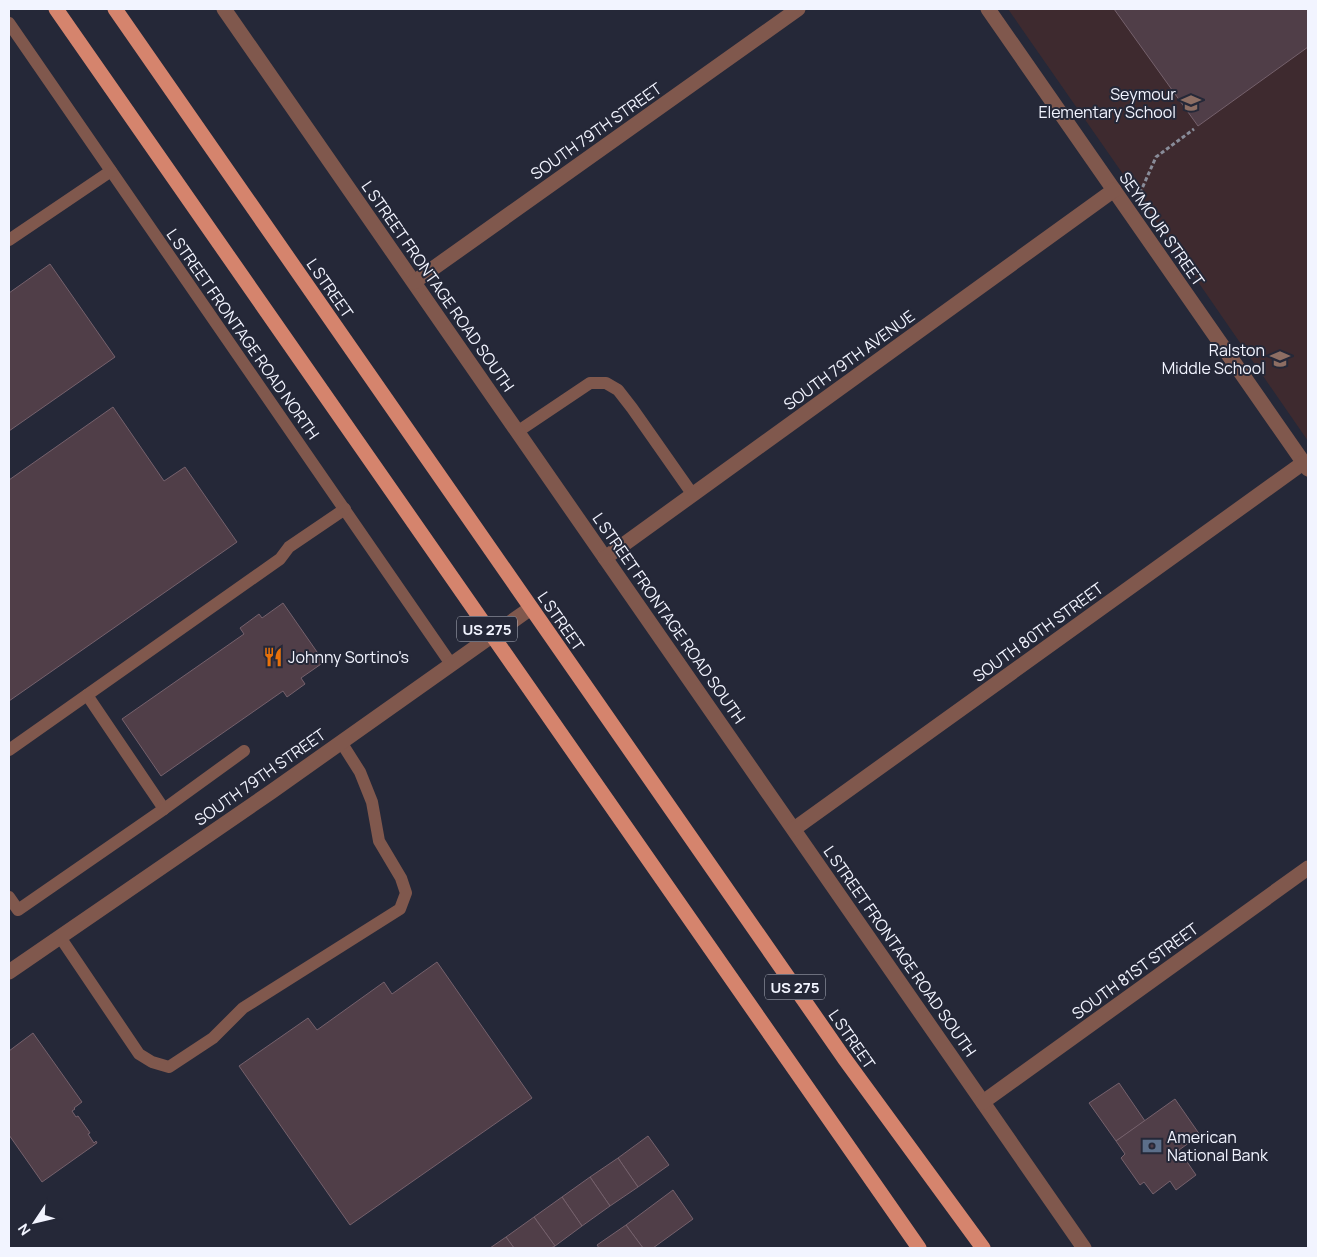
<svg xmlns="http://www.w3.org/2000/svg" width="1317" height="1257" viewBox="0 0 1317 1257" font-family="Manrope,sans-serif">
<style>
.education{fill:#3e2a2f}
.building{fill:#503e48;stroke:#75616c}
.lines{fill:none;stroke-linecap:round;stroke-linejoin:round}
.path{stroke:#898c99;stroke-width:3;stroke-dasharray:4 2.5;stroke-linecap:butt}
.lane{stroke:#80584d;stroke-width:12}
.street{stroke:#80584d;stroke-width:15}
.primary{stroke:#d5846d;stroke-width:15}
.labels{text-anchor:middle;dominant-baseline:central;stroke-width:4;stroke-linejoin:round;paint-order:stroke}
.shield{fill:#252838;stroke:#b4b7c3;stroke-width:1}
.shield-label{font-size:15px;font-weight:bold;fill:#f2f4ff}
.poi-label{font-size:16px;fill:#f2f4ff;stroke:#252838;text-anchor:end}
.street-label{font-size:16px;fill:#f2f4ff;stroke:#252838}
</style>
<rect width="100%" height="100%" fill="#252838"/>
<!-- education -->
<polygon class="education" points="1008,9 1308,9 1308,441 1194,276"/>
<!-- building -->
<g class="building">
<polygon points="1114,9 1308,9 1308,47 1198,126"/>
<polygon points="50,264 115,357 9,431 9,293"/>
<polygon points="113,407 164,481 185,467 237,542 9,701 9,480"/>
<polygon points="283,603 324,662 301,678 305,684 287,697 283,691 161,776 122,719 244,634 240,628 259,614 262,618"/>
<polygon points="437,962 532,1098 350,1225 239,1066 308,1018 317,1030 384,982 392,994"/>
<polygon points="33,1033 82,1102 74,1108 75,1109 72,1111 76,1117 78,1116 90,1133 88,1134 94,1143 96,1141 97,1143 42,1182 9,1135 9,1051"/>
<polygon points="1119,1083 1145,1121 1116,1141 1089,1103"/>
<polygon points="1175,1099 1200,1135 1179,1150 1196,1175 1176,1190 1170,1181 1153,1194 1144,1182 1140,1185 1121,1158 1125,1154 1116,1141"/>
<polygon points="648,1136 669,1165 638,1187 618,1158"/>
<polygon points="618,1158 638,1187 610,1206 590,1177"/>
<polygon points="590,1177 610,1206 582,1226 562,1197"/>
<polygon points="673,1190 693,1219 653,1248 643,1248 626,1225"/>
<polygon points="562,1197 582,1226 555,1246 534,1217"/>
<polygon points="534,1217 555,1246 551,1248 514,1248 506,1237"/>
<polygon points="626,1225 643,1248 599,1248 597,1245"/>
<polygon points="506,1237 514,1248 490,1248"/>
</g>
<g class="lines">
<!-- path -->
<polyline class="path" points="1140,193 1156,157 1194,129"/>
<!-- lane -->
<g class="lane">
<polyline points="9,23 451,664"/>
<polyline points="9,240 111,171"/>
<polyline points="517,432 590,383 606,383 618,390 632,408 693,495"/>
<polyline points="87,695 164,809"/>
<polyline points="9,750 280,559 289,547 345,509"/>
<polyline points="9,897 18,910 164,809 244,751"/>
<polyline points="60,937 139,1054 152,1062 169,1067 213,1038 243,1008 400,909 406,893 401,878 379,841 372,802 360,772 341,742"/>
</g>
<!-- street -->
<g class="street">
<polyline points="224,9 1084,1248"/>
<polyline points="988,9 1308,469"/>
<polyline points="414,282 798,9"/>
<polyline points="605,558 1114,190"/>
<polyline points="794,829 1303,463"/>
<polyline points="9,972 271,792 531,608"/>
<polyline points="983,1102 1308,868"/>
</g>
<!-- primary -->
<g class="primary">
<polyline points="56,9 919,1248"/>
<polyline points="115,9 844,1058 983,1248"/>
</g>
</g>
<!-- icons -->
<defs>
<symbol id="school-bare" viewBox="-9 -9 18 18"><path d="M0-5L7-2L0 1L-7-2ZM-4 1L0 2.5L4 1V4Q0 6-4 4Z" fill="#8d6e63" stroke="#252838" stroke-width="2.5" paint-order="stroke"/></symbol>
<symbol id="restaurant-bare" viewBox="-9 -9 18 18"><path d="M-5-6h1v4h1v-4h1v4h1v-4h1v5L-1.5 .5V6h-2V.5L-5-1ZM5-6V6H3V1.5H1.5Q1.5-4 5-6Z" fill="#e8710a" stroke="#252838" stroke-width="2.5" paint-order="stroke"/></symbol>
<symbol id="bank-bare" viewBox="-9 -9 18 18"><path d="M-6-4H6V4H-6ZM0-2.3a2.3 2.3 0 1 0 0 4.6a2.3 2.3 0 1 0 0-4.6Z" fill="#5c6f8a" stroke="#252838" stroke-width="2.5" paint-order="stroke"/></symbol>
</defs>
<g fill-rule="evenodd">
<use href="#school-bare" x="1177" y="89" width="28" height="28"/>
<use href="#school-bare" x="1266" y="345" width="28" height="28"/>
<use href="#restaurant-bare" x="259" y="643" width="28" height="28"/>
<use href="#bank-bare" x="1138" y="1132" width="28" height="28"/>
</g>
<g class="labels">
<!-- shield labels -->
<g class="shield">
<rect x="457" y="616.5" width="60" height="25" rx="4"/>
<rect x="765" y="974.5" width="60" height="25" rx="4"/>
</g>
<g class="shield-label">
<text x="487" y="629">US 275</text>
<text x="795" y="987">US 275</text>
</g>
<!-- poi labels -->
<g class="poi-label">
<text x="1176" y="94">Seymour<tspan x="1176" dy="18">Elementary School</tspan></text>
<text x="1265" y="350">Ralston<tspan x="1265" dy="18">Middle School</tspan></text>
<text x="288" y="657" text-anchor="start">Johnny Sortino's</text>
<text x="1167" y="1137" text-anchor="start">American<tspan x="1167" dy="18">National Bank</tspan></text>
</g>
<!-- street labels -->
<g class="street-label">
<text transform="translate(596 131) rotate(-35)">SOUTH 79TH STREET</text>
<text transform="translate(1162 229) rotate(55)">SEYMOUR STREET</text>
<text transform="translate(438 286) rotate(55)">L STREET FRONTAGE ROAD SOUTH</text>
<text transform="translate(330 288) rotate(55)">L STREET</text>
<text transform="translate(243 334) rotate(55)">L STREET FRONTAGE ROAD NORTH</text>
<text transform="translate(849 360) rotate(-36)">SOUTH 79TH AVENUE</text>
<text transform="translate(669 618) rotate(55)">L STREET FRONTAGE ROAD SOUTH</text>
<text transform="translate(561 621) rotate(55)">L STREET</text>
<text transform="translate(1038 632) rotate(-36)">SOUTH 80TH STREET</text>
<text transform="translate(260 777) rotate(-35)">SOUTH 79TH STREET</text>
<text transform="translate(900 951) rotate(55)">L STREET FRONTAGE ROAD SOUTH</text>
<text transform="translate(1135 971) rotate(-36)">SOUTH 81ST STREET</text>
<text transform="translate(852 1039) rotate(55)">L STREET</text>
</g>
</g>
<!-- border -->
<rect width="1317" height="1257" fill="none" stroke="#f2f4ff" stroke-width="20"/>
<!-- north arrow -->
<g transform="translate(35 1222) rotate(235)" stroke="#252838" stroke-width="4" paint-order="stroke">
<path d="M0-4L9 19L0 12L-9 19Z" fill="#f2f4ff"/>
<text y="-8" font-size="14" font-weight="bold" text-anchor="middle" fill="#f2f4ff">N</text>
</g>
</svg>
